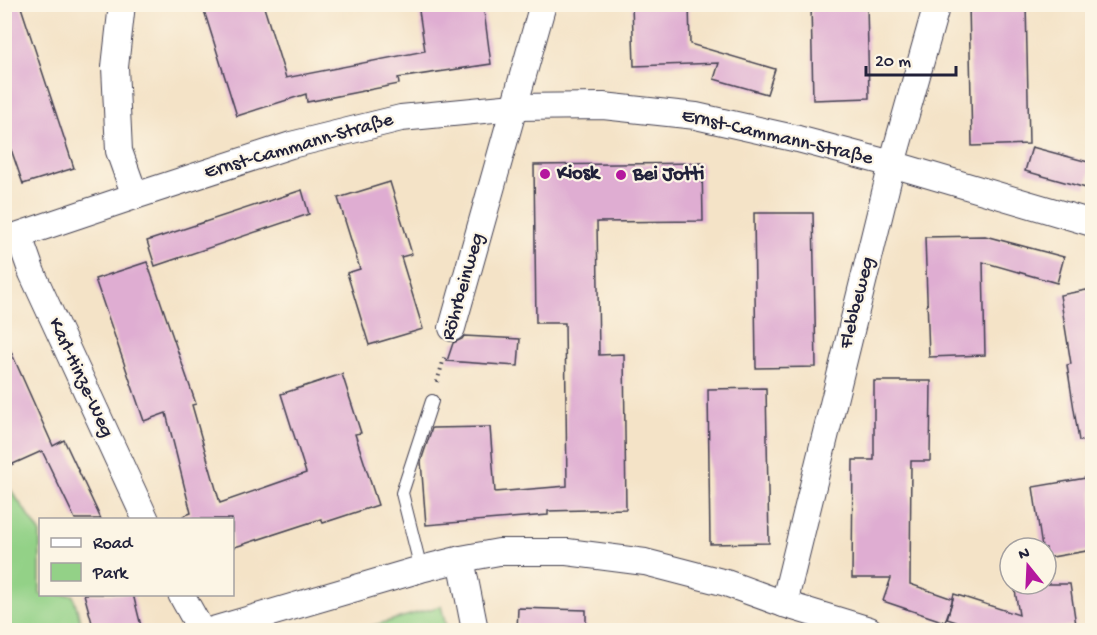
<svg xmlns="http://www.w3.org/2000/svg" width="1097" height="635" viewBox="0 0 1097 635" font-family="'Gochi Hand',sans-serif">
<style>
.green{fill:#93d187;stroke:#5a7a61;stroke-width:1.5}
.building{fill:#dfadd2}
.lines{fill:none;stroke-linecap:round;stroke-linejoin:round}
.lane-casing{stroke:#423f50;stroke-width:14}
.street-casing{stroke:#423f50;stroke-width:28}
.path{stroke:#423f50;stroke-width:4;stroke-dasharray:1.5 4.5;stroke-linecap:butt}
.lane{stroke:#fff;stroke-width:12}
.street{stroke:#fff;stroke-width:26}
.poi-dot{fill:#b5179e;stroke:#fcf5e5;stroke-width:2}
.labels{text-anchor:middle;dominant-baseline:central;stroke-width:4.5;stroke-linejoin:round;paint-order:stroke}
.street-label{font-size:20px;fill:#22223b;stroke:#fcf5e5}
.poi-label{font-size:20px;font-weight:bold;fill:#22223b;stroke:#fcf5e5;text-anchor:start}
</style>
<rect width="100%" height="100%" fill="#fcf5e5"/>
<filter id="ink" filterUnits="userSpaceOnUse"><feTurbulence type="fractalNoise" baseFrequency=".0167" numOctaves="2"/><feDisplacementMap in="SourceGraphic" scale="12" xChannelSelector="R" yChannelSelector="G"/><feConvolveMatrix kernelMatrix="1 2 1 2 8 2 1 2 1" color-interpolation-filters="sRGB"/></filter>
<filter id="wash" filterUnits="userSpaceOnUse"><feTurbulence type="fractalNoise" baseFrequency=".008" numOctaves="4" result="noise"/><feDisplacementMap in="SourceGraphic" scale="24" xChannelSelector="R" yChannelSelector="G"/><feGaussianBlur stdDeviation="1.35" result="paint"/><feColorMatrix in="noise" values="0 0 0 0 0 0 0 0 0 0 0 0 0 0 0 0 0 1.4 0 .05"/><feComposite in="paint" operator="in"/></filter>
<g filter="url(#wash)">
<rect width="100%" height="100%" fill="#f4e3c7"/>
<!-- green -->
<g class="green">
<polygon points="4,480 40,532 40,594 73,595 83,630 6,630 4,624"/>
<polygon points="441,606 447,630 358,630"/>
</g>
<g id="blocks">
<!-- building -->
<g class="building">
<polygon points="4,4 20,4 74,168 23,184 4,129"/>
<polygon points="202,4 263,4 286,78 425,51 418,4 483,4 491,64 398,78 399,84 307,102 306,94 237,116"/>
<polygon points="632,4 689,4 690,44 775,69 767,94 714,79 719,63 634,66"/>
<polygon points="811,4 867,4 869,98 813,100"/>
<polygon points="969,4 1026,4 1029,144 972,146"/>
<polygon points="1032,147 1092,163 1086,188 1025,171"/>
<polygon points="702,163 703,221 597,222 599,355 624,354 626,509 548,511 548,515 426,525 421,461 432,428 490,427 495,492 567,486 565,323 536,323 534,165"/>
<polygon points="390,182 412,254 401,257 423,329 369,345 347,273 360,269 338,198"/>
<polygon points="302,190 309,214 155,266 147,241"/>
<polygon points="754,213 813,213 816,367 756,368"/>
<polygon points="985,236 1064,257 1057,283 983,262 985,355 929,357 925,237"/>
<polygon points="147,262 196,404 192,405 220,503 306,473 281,394 342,374 361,433 355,434 378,505 323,523 321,519 232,548 232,519 184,519 183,516 191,513 166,413 144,421 95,279"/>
<polygon points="1092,289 1092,440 1079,441 1067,365 1071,364 1060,295"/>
<polygon points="4,336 53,446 64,440 101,519 75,519 42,451 4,468"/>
<polygon points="464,336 520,339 518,366 447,361 453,343 462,339"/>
<polygon points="874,381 931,381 930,461 911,461 910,584 953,599 945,622 883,601 891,578 852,578 853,460 874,460"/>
<polygon points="766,388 769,543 710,544 708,389"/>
<polygon points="1092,477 1092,550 1046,558 1046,548 1042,548 1033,487"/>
<polygon points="1014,584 1070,584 1076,625 1052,629 1051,630 981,630 947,619 954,594 1019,615"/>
<polygon points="84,594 133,594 142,630 94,630"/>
<polygon points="518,608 586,610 586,630 517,630"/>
</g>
</g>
</g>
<g filter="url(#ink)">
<use href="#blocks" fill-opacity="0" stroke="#423f50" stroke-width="1.5"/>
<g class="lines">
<defs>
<polyline id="lane" points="421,569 402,493 432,401"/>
<g id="street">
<polyline points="122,4 115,67 119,151 135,196"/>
<polyline points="19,236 32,273 146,520"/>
<polyline points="4,240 135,196 291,145 401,118 514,107 603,106 696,116 798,139 892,164 1092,223"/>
<polyline points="452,328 543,4"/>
<polyline points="461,559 475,630"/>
<polyline points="181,594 201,630"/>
<polyline points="784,604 892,164 937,4"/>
<polyline points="213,630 421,569 461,559 499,552 567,552 645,562 726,583 784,604 869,630"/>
</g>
</defs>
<!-- lane casing -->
<use href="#lane" class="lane-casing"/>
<!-- street casing -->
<use href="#street" class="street-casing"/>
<!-- path -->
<polyline class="path" points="437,382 445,355"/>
<!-- lane -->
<use href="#lane" class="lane"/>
<!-- street -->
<use href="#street" class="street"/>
</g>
</g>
<!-- markers -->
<g class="poi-dot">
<circle cx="545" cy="174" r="6"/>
<circle cx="621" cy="175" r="6"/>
</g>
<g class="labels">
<!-- street labels -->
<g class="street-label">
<text transform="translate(777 138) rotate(13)">Ernst-Cammann-Straße</text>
<text transform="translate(299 147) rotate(-16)">Ernst-Cammann-Straße</text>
<text transform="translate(464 287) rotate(-74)">Röhrbeinweg</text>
<text transform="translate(858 303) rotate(-76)">Flebbeweg</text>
<text transform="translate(80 378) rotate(65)">Karl-Hinze-Weg</text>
</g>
<!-- poi labels -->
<g class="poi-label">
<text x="557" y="174">Kiosk</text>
<text x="633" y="175">Bei Jotti</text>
</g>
</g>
<!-- margin -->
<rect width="1097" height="635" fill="none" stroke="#fcf5e5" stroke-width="24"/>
<!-- legend -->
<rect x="39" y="518" width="195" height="78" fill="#fcf5e5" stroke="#a5a1a1" stroke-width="1.5"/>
<rect x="51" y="538" width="30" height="9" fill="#ffffff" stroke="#a5a1a1" stroke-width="1.5"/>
<text x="93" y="548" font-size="18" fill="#22223b">Road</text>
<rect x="51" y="563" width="30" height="18" fill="#93d187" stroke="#a5a1a1" stroke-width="1.5"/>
<text x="93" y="578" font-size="18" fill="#22223b">Park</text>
<!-- north arrow -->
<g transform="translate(1028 566) rotate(342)"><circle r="28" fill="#fcf5e5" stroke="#a5a1a1" stroke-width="1.5"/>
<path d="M0-4.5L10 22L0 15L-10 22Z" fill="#b5179e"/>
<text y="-9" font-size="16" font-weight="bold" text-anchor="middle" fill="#22223b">N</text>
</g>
<!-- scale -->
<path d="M866 66v9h90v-9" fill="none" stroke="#22223b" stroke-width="3"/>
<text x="875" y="66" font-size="18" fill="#22223b" stroke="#fcf5e5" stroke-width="4.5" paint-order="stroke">20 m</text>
</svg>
